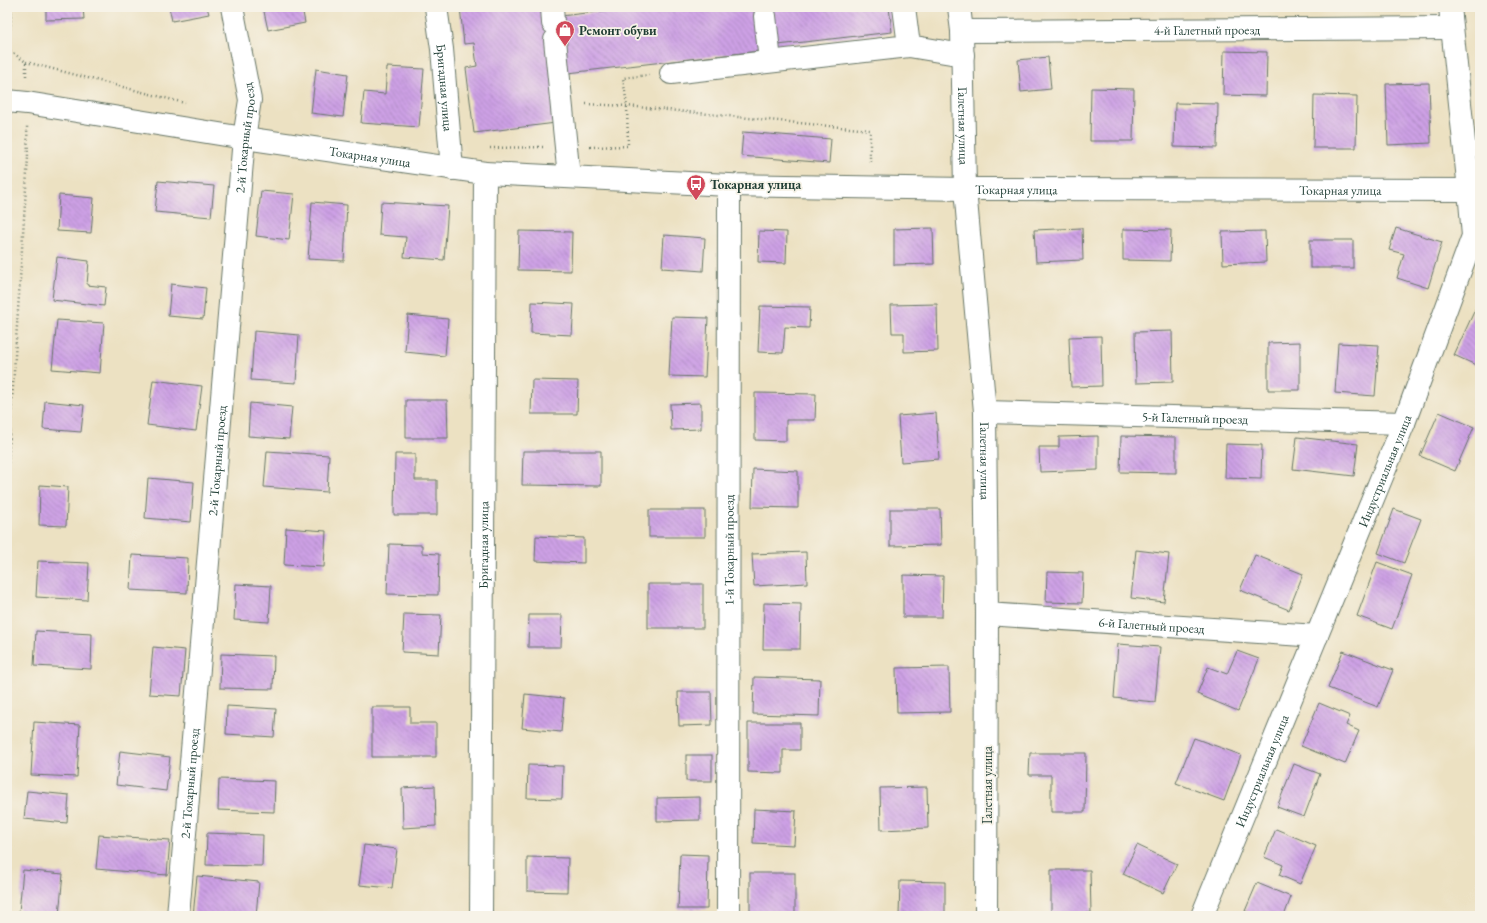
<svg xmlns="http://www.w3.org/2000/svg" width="1487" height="923" viewBox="0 0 1487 923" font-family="'EB Garamond',serif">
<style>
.building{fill:url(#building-back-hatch)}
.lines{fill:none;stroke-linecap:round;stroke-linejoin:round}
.minor-casing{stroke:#677666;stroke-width:24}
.path{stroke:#677666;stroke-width:2.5;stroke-dasharray:1 3;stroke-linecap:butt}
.minor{stroke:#fff;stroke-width:22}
.labels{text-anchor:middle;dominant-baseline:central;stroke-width:3.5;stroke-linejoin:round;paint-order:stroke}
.poi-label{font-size:13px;font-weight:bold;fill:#1f3d34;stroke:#f7f3e8;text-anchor:start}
.street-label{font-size:13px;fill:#1f3d34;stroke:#f7f3e8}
</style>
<defs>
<pattern id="building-back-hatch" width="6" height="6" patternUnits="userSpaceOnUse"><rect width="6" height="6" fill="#cda0e5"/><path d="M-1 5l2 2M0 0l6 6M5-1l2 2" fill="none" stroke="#a684ba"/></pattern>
</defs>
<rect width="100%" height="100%" fill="#f7f3e8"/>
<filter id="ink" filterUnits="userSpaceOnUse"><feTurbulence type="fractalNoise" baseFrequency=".025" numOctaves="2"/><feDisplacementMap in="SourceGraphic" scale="8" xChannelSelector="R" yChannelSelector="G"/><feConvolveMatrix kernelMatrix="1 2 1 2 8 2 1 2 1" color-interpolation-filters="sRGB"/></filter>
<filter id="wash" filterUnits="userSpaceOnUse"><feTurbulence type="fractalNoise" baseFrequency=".012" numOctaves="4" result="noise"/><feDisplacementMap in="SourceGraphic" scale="16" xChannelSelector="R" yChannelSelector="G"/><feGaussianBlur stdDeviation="0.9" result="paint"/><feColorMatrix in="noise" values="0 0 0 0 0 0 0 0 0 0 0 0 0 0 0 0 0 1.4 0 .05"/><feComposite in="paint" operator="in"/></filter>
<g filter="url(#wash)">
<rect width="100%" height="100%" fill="#ece1c2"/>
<g id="blocks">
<!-- building -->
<g class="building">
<polygon points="46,7 83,7 84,19 46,20"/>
<polygon points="169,7 207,7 209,14 172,21"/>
<polygon points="263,7 302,7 305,23 268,30"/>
<polygon points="460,7 516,7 516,9 542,7 561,16 636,7 889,7 892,32 778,45 759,51 568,73 556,123 474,133 466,68 477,66 474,43 464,44"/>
<polygon points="1224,51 1267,52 1266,96 1223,95"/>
<polygon points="1048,57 1051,89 1021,92 1018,60"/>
<polygon points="387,67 424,69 419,127 361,123 364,92 385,94"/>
<polygon points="316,69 348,74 343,117 311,113"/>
<polygon points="1429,83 1431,143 1388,145 1386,84"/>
<polygon points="1091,88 1134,89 1133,141 1090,141"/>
<polygon points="1314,95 1357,96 1356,148 1313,148"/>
<polygon points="1175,103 1218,104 1217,148 1174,147"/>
<polygon points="743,132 831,139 829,163 741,156"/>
<polygon points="158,181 214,186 211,217 155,212"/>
<polygon points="261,191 294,194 289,240 256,236"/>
<polygon points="59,195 94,198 91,233 57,231"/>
<polygon points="312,202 347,205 344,261 308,259"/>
<polygon points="381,202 448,206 444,260 404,257 406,237 379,235"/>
<polygon points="933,228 934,264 894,265 894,229"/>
<polygon points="1082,228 1083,260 1036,262 1034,230"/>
<polygon points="1396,228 1442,242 1428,288 1397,278 1404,254 1389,250"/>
<polygon points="1123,229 1171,230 1170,261 1123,260"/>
<polygon points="519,231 572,232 571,271 518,270"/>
<polygon points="759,231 787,232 786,263 758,262"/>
<polygon points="1265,231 1266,262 1223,264 1222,232"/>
<polygon points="664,235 705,238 703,271 662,268"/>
<rect x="1310" y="240" width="43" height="28"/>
<polygon points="57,257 89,261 87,285 106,287 104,306 52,300"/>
<polygon points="171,284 206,288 203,319 168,316"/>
<polygon points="1479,301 1480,301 1480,367 1454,355"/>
<polygon points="532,302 574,304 572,335 531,333"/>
<polygon points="937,304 938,351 904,352 904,333 892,333 891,305"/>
<polygon points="760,306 810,307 809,328 785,327 783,353 758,352"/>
<polygon points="408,315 448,319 445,356 405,352"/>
<polygon points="672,317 708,318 705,377 669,376"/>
<polygon points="57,320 104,323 100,373 52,369"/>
<polygon points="254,331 299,335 296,383 251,380"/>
<polygon points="1172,331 1173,382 1136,383 1135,332"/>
<polygon points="1101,336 1102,386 1071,387 1069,337"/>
<polygon points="1300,342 1300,390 1268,390 1268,343"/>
<polygon points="1338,343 1379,345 1375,396 1335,393"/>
<polygon points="153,380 202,386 196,431 147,425"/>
<polygon points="532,380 578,381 577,414 531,414"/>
<polygon points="755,393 816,394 815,420 786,420 786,441 755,440"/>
<polygon points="406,400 447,400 448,438 406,438"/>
<polygon points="45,401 84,405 81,432 43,429"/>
<polygon points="250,403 292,407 289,439 248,436"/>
<polygon points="701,403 701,429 671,430 670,404"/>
<polygon points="1439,412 1474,427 1455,471 1420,456"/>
<polygon points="936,413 939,459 901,462 898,416"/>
<polygon points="1098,436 1098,470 1040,472 1039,447 1059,447 1059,437"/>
<polygon points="1121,436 1176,437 1176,473 1120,472"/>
<polygon points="1297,437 1358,444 1354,476 1293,469"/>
<polygon points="1226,444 1262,445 1261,479 1225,478"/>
<polygon points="267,451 329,455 327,492 264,487"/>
<polygon points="523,451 601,451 601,486 522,485"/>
<polygon points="395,454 415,454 415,480 437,480 437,515 394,515"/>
<polygon points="753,469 798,471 798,508 752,507"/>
<polygon points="148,478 194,482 191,522 145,518"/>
<polygon points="40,485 68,487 66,526 39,525"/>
<polygon points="890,509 940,509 941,545 890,546"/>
<polygon points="1394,509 1421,519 1404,563 1378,553"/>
<rect x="649" y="510" width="56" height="27"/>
<polygon points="286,528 326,531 324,567 284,565"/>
<polygon points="536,536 584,538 584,563 535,561"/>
<polygon points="389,544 422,545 422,553 439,554 438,595 387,594"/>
<polygon points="1136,550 1169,554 1164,602 1131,598"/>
<polygon points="806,552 807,583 754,586 752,554"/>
<polygon points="132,555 188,558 187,593 130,590"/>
<polygon points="1255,555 1303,574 1289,610 1240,590"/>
<polygon points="38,561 89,563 87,600 36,597"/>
<polygon points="1377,562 1412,575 1392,629 1357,616"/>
<polygon points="1047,572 1083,573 1082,603 1046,602"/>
<polygon points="903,575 943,576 942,617 903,617"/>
<polygon points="236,584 271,586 269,622 234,620"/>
<rect x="648" y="584" width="55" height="44"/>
<polygon points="764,603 801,604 800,649 763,649"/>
<polygon points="404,614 441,615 439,654 402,652"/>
<polygon points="529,615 562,615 561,647 528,647"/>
<polygon points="36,631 92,634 91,669 34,666"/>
<polygon points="1118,644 1160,647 1155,702 1114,698"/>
<polygon points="153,647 185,650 181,696 149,694"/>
<polygon points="1237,651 1259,659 1238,711 1197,694 1208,667 1227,674"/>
<polygon points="1343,651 1393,670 1378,707 1328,688"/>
<polygon points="221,654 274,656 273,689 220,688"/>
<polygon points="949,667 950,712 897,713 896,668"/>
<polygon points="754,677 820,679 819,716 753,714"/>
<polygon points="678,692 711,692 712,725 679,726"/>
<polygon points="525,694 564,698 561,732 522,728"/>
<polygon points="1319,703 1350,716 1346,725 1359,731 1345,764 1301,746"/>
<polygon points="227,706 276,709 274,737 226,734"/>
<polygon points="372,707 410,707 410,723 436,723 436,757 372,757"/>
<polygon points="34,722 80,725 77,777 31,775"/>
<polygon points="748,723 800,723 800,750 783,750 783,773 748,772"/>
<polygon points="1194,738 1241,755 1224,801 1176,783"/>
<polygon points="120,751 170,757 166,791 116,785"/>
<polygon points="1030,753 1086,753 1085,812 1051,812 1051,775 1029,775"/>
<rect x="686" y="755" width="26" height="26"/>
<polygon points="1294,764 1320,774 1304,817 1277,807"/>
<polygon points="528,765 563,766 562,799 527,798"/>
<polygon points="219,779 275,781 274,812 218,810"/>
<polygon points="435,786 436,826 403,828 402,788"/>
<polygon points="927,787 928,828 881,830 880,788"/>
<polygon points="27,791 69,795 67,823 24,819"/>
<polygon points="700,797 700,820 657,821 657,798"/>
<polygon points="754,809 796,811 794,845 753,843"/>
<polygon points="1276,829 1316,846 1300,884 1279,875 1283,865 1264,857"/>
<polygon points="207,833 263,835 262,866 206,865"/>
<polygon points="99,835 170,840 167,875 96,869"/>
<polygon points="364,845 397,849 392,888 359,885"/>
<polygon points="1137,845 1177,864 1163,893 1123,874"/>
<polygon points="680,854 708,855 707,909 678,909"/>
<polygon points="527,857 568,858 567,892 527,891"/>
<polygon points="23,870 63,874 59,915 19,912"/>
<polygon points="1051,870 1090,870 1091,913 1051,913"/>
<rect x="750" y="873" width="45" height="43"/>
<polygon points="197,876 259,882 256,916 193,916"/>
<polygon points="900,881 945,882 945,916 899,916"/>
<polygon points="1257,883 1291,897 1284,916 1256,916 1245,911"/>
</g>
</g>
</g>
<g filter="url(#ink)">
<use href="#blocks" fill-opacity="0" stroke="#677666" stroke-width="1"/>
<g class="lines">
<defs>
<g id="minor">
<path id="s1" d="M436 7 442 49 452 169"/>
<polyline points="552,7 553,23"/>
<path id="s2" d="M959 7 962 31 965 189 985 412 987 614 986 916"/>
<polyline points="765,16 770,61"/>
<path id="s3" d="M962 31 1452 28"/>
<polyline points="555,40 569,177"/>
<polyline points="909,46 963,55"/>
<polyline points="671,73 909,46 904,7"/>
<path id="s4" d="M7 101 27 103 244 138 485 173 729 185 965 189 1469 190 1480 192"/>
<path id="s5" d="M985 412 1404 423"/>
<path id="s6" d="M987 614 1317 636"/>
<path id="s7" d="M178 916 244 138 250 100 232 7"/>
<path id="s8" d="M481 916 485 173"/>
<path id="s9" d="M728 916 729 185"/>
<path id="s10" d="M1202 916 1404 423 1473 236 1469 190 1450 7"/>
</g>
</defs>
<!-- minor casing -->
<use href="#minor" class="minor-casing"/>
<!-- path -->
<g class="path">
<polyline points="7,49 26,62 26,79"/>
<polyline points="8,49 12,7"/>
<polyline points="26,62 185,103"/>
<polyline points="586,104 627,106 870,130 870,164"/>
<polyline points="590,147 628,146 627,106 623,78 649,75"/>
<polyline points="490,148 543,147"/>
<polyline points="7,479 28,157 27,126"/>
</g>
<!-- minor -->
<use href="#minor" class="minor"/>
</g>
</g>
<!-- icons -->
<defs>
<symbol id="shop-pin" viewBox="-11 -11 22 30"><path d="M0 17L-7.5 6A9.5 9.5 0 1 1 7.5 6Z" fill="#d1495b" stroke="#f7f3e8"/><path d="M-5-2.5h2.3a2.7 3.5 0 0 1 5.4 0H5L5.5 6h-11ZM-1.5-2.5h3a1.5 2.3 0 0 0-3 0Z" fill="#fff"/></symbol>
<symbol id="bus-pin" viewBox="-11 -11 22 30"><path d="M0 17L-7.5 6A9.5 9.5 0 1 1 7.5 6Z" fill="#d1495b" stroke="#f7f3e8"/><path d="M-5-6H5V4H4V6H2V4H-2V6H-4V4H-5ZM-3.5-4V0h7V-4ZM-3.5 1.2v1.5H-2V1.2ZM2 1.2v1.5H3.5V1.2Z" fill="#fff"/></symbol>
</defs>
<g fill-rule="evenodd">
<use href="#shop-pin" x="554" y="19" width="22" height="30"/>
<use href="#bus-pin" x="685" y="173" width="22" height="30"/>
</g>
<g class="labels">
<!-- poi labels -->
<g class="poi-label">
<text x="579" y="30">Ремонт обуви</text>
<text x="710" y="184">Токарная улица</text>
</g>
<!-- street labels -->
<g class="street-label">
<text stroke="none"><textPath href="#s3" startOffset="245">4-й Галетный проезд</textPath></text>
<text stroke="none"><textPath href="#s1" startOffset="81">Бригадная улица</textPath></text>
<text stroke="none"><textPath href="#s2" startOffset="119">Галетная улица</textPath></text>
<text stroke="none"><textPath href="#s7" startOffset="781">2-й Токарный проезд</textPath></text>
<text stroke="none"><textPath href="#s4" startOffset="367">Токарная улица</textPath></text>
<text stroke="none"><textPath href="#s4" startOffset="1015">Токарная улица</textPath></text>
<text stroke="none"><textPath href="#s4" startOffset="1339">Токарная улица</textPath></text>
<text stroke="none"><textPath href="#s5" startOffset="210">5-й Галетный проезд</textPath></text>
<text stroke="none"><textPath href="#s7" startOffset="457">2-й Токарный проезд</textPath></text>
<text stroke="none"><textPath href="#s2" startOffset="455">Галетная улица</textPath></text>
<text stroke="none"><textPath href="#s10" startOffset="481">Индустриальная улица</textPath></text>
<text stroke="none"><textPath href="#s8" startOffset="371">Бригадная улица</textPath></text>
<text stroke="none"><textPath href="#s9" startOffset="366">1-й Токарный проезд</textPath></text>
<text stroke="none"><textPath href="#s6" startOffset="165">6-й Галетный проезд</textPath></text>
<text stroke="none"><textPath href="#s10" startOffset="157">Индустриальная улица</textPath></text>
<text stroke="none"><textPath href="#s7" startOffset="133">2-й Токарный проезд</textPath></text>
<text transform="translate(987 785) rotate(-90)">Галетная улица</text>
</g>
</g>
<!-- margin -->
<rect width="1487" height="923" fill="none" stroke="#f7f3e8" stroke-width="24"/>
</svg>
